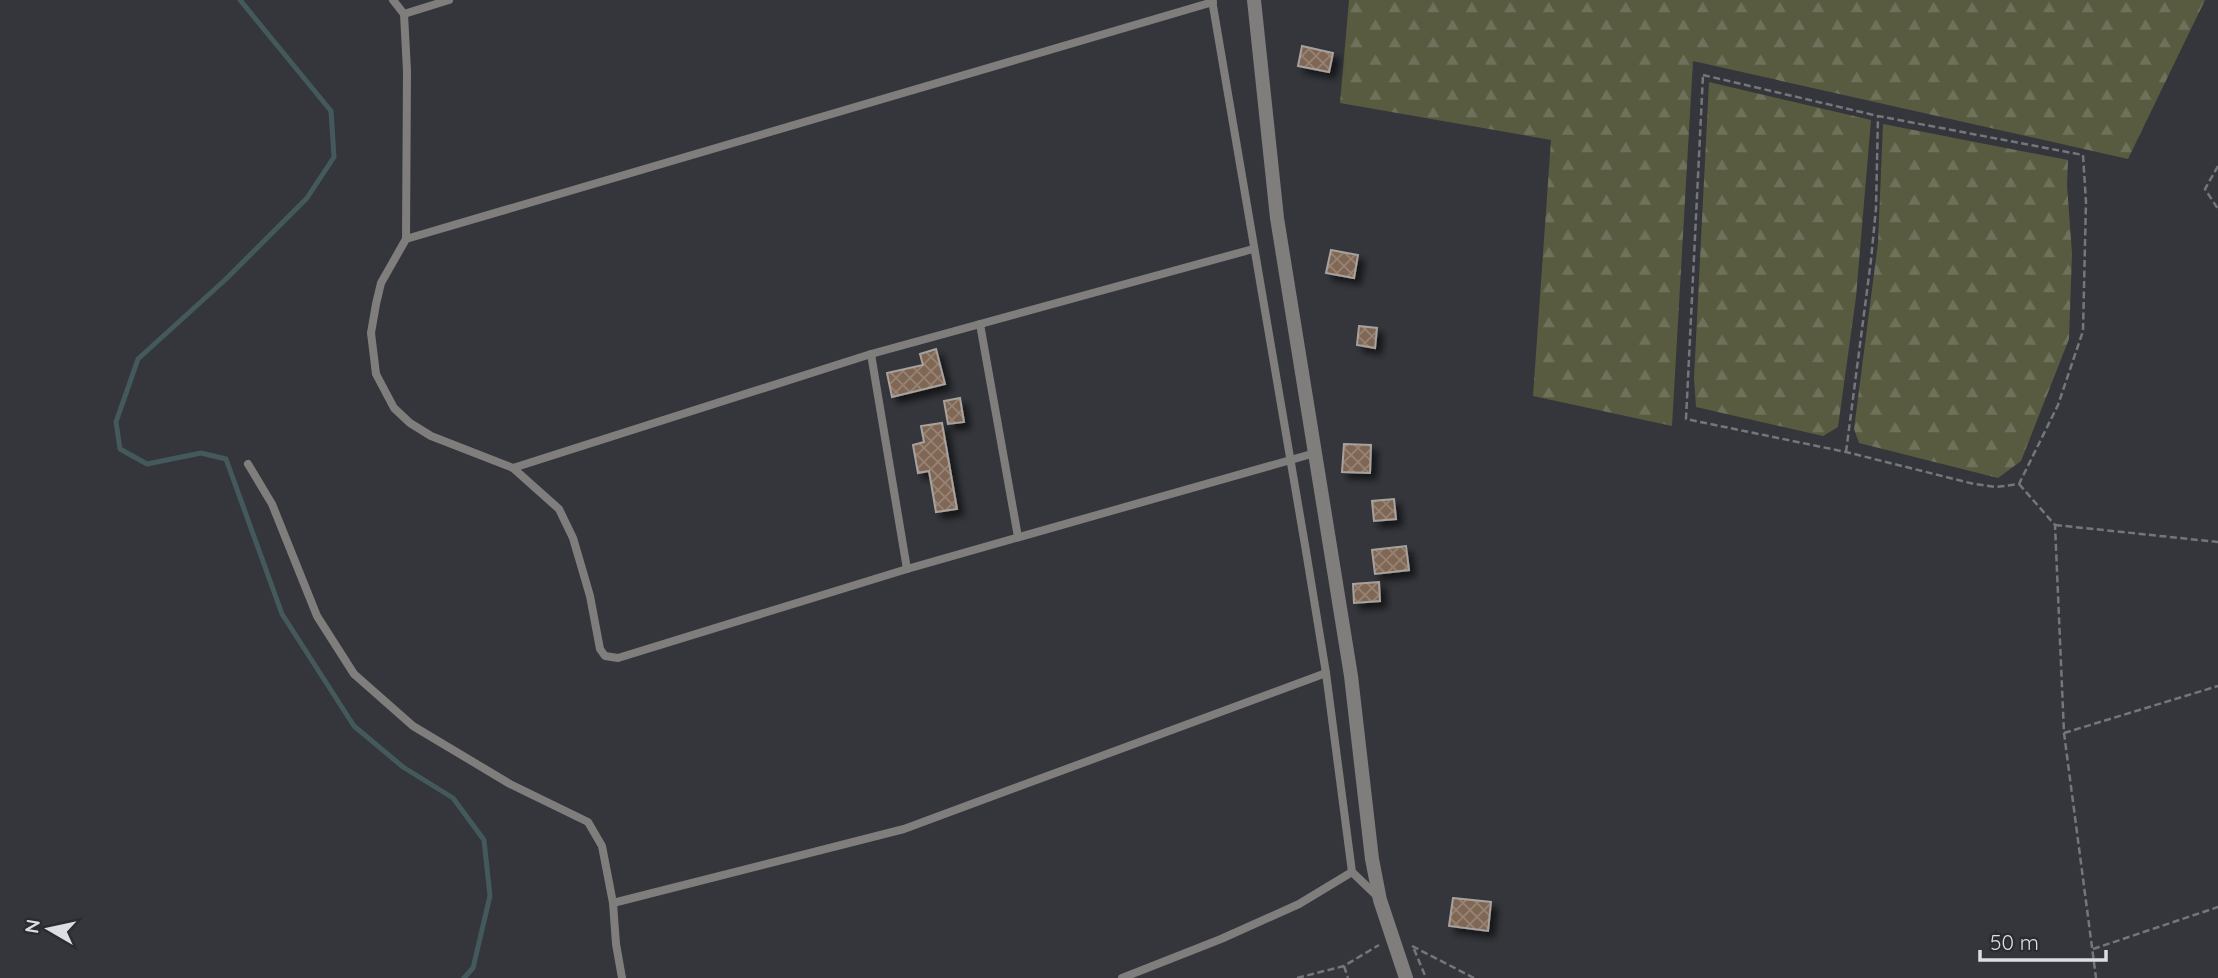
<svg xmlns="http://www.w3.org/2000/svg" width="2218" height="978" viewBox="0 0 2218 978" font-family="Quicksand,sans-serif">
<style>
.forest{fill:url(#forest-firs)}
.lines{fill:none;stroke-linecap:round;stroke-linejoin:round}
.stream{stroke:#44595b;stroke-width:5}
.building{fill:url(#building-cross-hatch);stroke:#a8a29e;stroke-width:2;filter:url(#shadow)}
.path{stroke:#74767b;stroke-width:2.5;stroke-dasharray:7 3.5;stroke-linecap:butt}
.service{stroke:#807d7d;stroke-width:8}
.minor{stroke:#807d7d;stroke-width:14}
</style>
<defs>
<pattern id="forest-firs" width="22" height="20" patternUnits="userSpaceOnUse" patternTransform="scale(1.75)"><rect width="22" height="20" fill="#585b40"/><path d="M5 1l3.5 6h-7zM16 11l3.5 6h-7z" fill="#6f725b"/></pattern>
<pattern id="building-cross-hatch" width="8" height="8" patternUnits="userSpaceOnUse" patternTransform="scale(1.75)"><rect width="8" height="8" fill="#806654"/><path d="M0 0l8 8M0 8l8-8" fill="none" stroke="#978374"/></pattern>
<filter id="shadow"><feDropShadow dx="6" dy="6" stdDeviation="3.5" flood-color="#0009"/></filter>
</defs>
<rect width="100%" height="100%" fill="#34363b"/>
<!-- forest -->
<g class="forest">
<polygon points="1349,0 2205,0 2128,159 1693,61 1672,426 1533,396 1551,140 1340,103"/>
<polygon points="1709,82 1871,120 1856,297 1838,427 1823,436 1696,407 1694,378"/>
<polygon points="1883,124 2068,160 2067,185 2072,253 2069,339 2021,461 1998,478 1859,443 1854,429 1878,243"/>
</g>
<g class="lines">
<!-- stream -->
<polyline class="stream" points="240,0 331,111 334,157 307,198 226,279 138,359 116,422 120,449 147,464 201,453 226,459 282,614 354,726 403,767 453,798 484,840 490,896 473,968 464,978"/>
</g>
<!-- building -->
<g class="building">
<polygon points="1302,46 1333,53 1329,72 1298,66"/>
<polygon points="1331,250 1358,255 1354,278 1326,273"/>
<polygon points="1359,326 1377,328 1375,348 1357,345"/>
<polygon points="936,349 945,384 892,397 887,373 923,365 920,354"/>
<polygon points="960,398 964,422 948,424 944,401"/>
<polygon points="942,423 957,509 936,512 929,471 918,473 913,445 924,442 921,426"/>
<polygon points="1344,444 1371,445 1370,473 1342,472"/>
<polygon points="1394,499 1396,519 1374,521 1372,501"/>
<polygon points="1406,546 1409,570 1375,574 1372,550"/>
<polygon points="1379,582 1380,601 1354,603 1353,584"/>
<polygon points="1453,898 1491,902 1488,931 1449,926"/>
</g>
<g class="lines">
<!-- path -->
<g class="path">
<polygon points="1703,75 1878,116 2083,155 2086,202 2083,331 2058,405 2019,484 1996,487 1974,484 1846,452 1686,419"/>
<polyline points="2218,166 2205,189 2218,209"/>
<polyline points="1846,452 1871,260 1876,208 1878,117"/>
<polyline points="2019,484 2055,525 2064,733 2096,978"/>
<polyline points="2055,525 2218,542"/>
<polyline points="2064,733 2218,686"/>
<polyline points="1412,946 1474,978"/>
<polyline points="1414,949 1426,978"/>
<polyline points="2093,949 2218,907"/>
<polyline points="1344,966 1348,978"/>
<polyline points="1297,978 1344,966 1379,945"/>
</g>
<!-- service -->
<g class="service">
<polyline points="393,0 404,14 407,71 406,239 381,283 376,304 371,333 376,374 394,408 410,423 431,436 513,468 559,509 573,538 590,596 600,649 605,656 618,658 907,569 1315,453"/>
<polyline points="1212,0 1306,551 1326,673 1352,872 1377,896"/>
<polyline points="404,14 449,0"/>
<polyline points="406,239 1213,2"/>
<polyline points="980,324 1018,537"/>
<polyline points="871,354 907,569"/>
<polyline points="248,464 272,504 317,616 354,674 413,726 510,784 588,822 602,846 613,903 616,944 622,978"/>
<polyline points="513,468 871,354 1253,249"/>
<polyline points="613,903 904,829 1326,673"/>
<polyline points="1122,978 1221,939 1299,904 1352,872"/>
</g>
<!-- minor -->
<polyline class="minor" points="1254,0 1277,218 1351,676 1372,859 1380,900 1406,978"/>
</g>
<!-- north arrow -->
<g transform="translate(49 929) rotate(279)" stroke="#2a2c31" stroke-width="5" paint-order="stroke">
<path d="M0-5L12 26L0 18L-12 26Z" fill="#dcdee1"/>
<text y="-10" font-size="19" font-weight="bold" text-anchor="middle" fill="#dcdee1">N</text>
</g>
<!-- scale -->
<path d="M1980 950v10h126v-10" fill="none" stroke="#dcdee1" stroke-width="3.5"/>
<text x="1990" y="950" font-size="21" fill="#dcdee1" stroke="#2a2c31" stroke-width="5" paint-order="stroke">50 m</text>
</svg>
